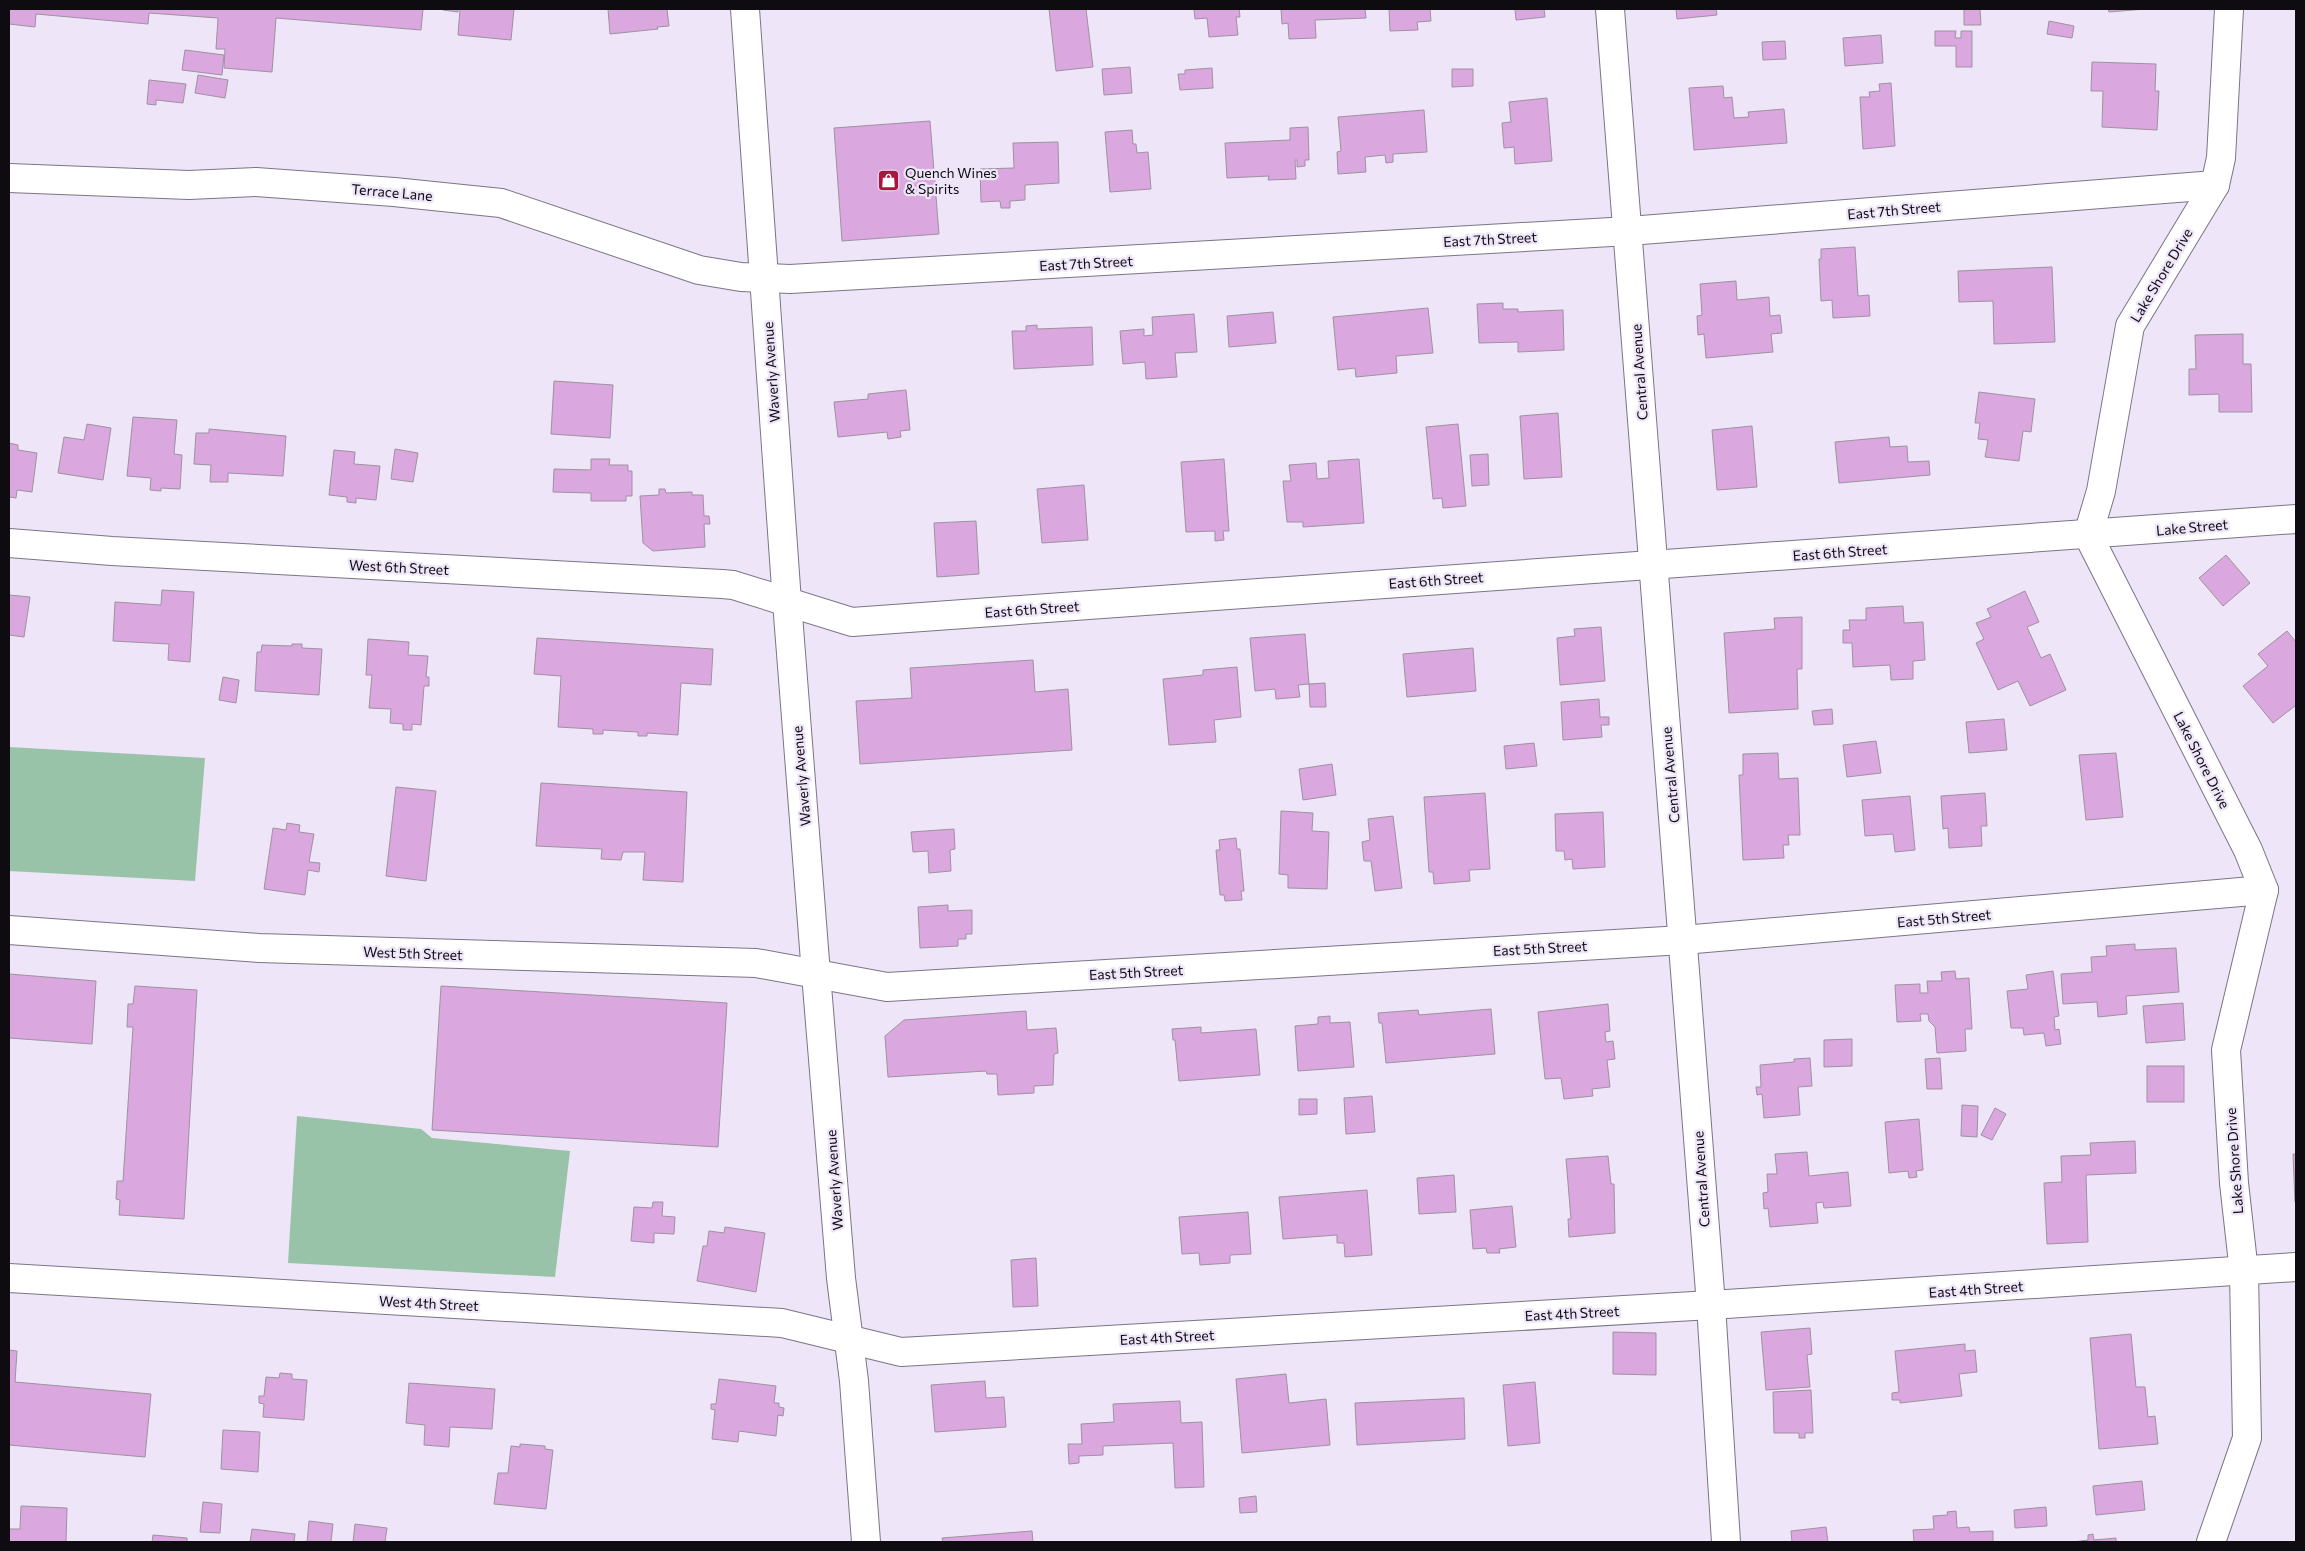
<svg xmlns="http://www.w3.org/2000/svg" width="2305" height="1551" viewBox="0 0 2305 1551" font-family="Commissioner,sans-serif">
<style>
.green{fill:#99c3a8}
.building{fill:#daa7df;stroke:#9f91a0}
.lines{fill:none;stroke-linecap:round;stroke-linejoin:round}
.minor-casing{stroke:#7c7485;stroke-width:30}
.major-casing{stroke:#7c7485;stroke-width:30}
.minor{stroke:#fff;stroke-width:28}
.major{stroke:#fff;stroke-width:28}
.labels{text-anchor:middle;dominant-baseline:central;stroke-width:4.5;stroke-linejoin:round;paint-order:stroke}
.poi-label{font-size:14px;fill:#0e0b11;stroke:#eee5f8;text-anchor:start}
.street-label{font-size:14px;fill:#0e0b11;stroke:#eee5f8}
</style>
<rect width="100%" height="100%" fill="#eee5f8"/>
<!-- green -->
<g class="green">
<polygon points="9,747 205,758 195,881 9,871"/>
<polygon points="297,1116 421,1129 432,1138 570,1151 555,1277 288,1263"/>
</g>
<!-- building -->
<g class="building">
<polygon points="9,9 423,9 421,30 276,18 272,72 224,68 225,49 216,49 218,18 149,13 148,24 36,14 35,27 9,24"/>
<polygon points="443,9 458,9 458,12 443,10"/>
<polygon points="460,9 514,9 511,40 458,35"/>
<polygon points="606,9 667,9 669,26 657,27 658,29 610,34 608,9"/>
<polygon points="1049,9 1086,9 1093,67 1056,71"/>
<polygon points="1194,9 1239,9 1240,17 1236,17 1238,35 1209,37 1207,18 1195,19"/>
<polygon points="1281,9 1365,9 1366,18 1315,20 1316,38 1289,39 1288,23 1282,24"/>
<polygon points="1389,9 1430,9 1431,21 1417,22 1418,30 1390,31"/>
<polygon points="1515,9 1544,9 1545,17 1516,20"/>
<polygon points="1676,9 1716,9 1717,15 1677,19"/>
<polygon points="1964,9 1980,9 1981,25 1964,25"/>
<polygon points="2108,9 2145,9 2109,12"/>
<polygon points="2049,21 2074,26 2072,38 2047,34"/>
<polygon points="1935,31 1956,31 1955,38 1961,38 1961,31 1972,31 1972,67 1956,67 1956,46 1935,46"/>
<polygon points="1881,35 1883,63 1845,66 1843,38"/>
<polygon points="1785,41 1786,59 1763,60 1762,42"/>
<polygon points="185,50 224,55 222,75 182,70"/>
<polygon points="2092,62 2156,64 2155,91 2159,91 2157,130 2102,127 2103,91 2091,91"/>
<polygon points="1130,67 1132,93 1104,95 1102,69"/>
<polygon points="1212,68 1213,88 1180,90 1178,74 1185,74 1185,70"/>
<polygon points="1452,69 1473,69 1473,86 1452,87"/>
<polygon points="198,75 228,80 225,98 195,93"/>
<polygon points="149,80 186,84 183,103 156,100 156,105 147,104"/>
<polygon points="1891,83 1895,146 1863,149 1860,97 1870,97 1869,92 1880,91 1879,84"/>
<polygon points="1723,86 1724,98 1732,97 1734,118 1749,117 1748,112 1784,109 1787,143 1694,150 1689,88"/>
<polygon points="1547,98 1552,161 1515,164 1514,147 1504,148 1502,123 1511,122 1509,102"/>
<polygon points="1424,110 1427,152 1393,154 1393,162 1386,163 1385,155 1365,157 1366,172 1338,174 1337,152 1341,151 1338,117"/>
<polygon points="930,121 939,234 842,241 834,128"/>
<polygon points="1308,127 1309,160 1305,160 1305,166 1297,167 1297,160 1295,160 1296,179 1268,180 1269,176 1227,178 1225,143 1290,140 1290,128"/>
<polygon points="1132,130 1133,144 1136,144 1137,153 1148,152 1151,189 1110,192 1105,132"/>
<polygon points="1058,142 1059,183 1025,185 1025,200 1010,201 1010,208 1001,208 1000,201 981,202 980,169 1014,168 1013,143"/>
<polygon points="1855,247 1858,296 1869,295 1870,316 1833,318 1832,300 1821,301 1819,259 1821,259 1821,249"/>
<polygon points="2052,267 2055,342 1994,344 1993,301 1959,302 1958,271"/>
<polygon points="1736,281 1737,300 1769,297 1770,316 1780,315 1782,333 1771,334 1773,352 1706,358 1704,334 1698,335 1697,316 1702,315 1700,284"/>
<polygon points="1503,303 1503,309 1518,309 1518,312 1563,310 1564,350 1518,352 1518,342 1479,343 1477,304"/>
<polygon points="1428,308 1433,353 1396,356 1397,373 1356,377 1355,368 1338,370 1333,317"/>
<polygon points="1273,312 1276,343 1229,347 1227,316"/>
<polygon points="1194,314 1197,352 1175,353 1177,377 1146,379 1145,362 1123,364 1120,331 1144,329 1144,336 1153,335 1152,317"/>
<polygon points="1037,325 1037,329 1092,327 1093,365 1014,369 1012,331 1026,331 1026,326"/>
<polygon points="2243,334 2243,364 2251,364 2252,412 2219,412 2219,394 2189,395 2189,369 2196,369 2195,335"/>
<polygon points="554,381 613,385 610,438 551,434"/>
<polygon points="906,390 910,430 900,431 901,437 888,439 887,432 838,437 834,402 868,399 868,394"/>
<polygon points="1979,392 2035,399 2031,432 2023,431 2019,461 1985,457 1988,440 1978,439 1980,423 1975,423"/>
<polygon points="1558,413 1562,477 1524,479 1520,416"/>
<polygon points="133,417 177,420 174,454 182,455 180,489 161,488 161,491 150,490 151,478 127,476"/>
<polygon points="87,424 111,428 103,480 58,473 64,437 84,440"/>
<polygon points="1458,424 1466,506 1443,508 1442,498 1433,499 1426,427"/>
<polygon points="1752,426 1757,487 1717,490 1712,430"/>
<polygon points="209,429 286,436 283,476 228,473 228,482 210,482 211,465 194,464 196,433 209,433"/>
<polygon points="1889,437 1890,447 1907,446 1908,462 1929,461 1930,475 1839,483 1835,442"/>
<polygon points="9,443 18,445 18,450 37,453 32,492 17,490 16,498 9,497"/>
<polygon points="395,449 418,453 413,482 391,479"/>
<polygon points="334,450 355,452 354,464 380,466 376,500 356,498 356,503 347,502 347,497 329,495"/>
<polygon points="1488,454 1489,485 1472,486 1470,455"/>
<polygon points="591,459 610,459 609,465 628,465 628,471 632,471 632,496 626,496 626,501 591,501 591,493 553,492 554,469 591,470"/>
<polygon points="1224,459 1229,531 1223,531 1224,540 1215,541 1215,531 1186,532 1181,462"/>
<polygon points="1359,459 1364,523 1303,527 1303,522 1287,522 1283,481 1291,481 1289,465 1316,463 1317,479 1329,478 1328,461"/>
<polygon points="1084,485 1088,540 1042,543 1037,489"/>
<polygon points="659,489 665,489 666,493 692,492 692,495 703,495 704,516 709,516 710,524 704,524 705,547 653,551 643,543 640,496 659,495"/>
<polygon points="976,521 979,574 937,577 934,523"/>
<polygon points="2226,555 2250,583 2223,606 2199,578"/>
<polygon points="162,590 194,592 190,662 168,660 169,644 113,641 115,602 161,605"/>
<polygon points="2025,591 2039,622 2027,627 2041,658 2050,654 2066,690 2030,706 2018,681 1998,690 1976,643 1984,639 1976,623 1991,617 1987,609"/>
<polygon points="9,595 30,597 24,637 9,635"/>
<polygon points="1903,606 1904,623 1923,622 1925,660 1913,661 1913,679 1891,680 1890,665 1853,667 1852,643 1843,643 1843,630 1850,630 1849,620 1866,620 1866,608"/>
<polygon points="1802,617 1802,669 1797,669 1798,709 1729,713 1724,633 1775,629 1774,618"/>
<polygon points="1601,627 1605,681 1560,685 1557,638 1575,636 1574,629"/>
<polygon points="2287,631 2296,642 2296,708 2295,706 2273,723 2243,686 2268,666 2258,654"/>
<polygon points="1305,634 1309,684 1298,685 1300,697 1276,699 1275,689 1255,691 1250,638"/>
<polygon points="537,638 713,649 711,685 681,683 678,735 647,733 647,736 638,736 638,732 603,730 603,734 593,734 593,729 558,727 561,676 534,674"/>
<polygon points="368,639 409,642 408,655 428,656 426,677 429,677 429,686 424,686 421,725 412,724 412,730 403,730 403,724 390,723 391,709 369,708 372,675 366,675"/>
<polygon points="292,644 302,644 302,648 322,649 319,695 255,691 257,652 261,652 262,645 292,646"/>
<polygon points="1473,648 1476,691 1407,697 1403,654"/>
<polygon points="1033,660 1035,692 1068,689 1072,750 860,764 856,701 912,698 910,668"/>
<polygon points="1237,667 1241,717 1214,720 1216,742 1169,745 1163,679 1203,675 1203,670"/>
<polygon points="223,677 239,680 236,703 219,700"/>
<polygon points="1325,683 1326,707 1310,707 1309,684"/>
<polygon points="1599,699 1600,717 1609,717 1609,725 1601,725 1602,737 1563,740 1561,702"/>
<polygon points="1832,709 1833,724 1814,725 1812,711"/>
<polygon points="2004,719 2007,750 1969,753 1966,722"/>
<polygon points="1876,741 1881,773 1847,777 1843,745"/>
<polygon points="1534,743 1537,766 1506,769 1504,746"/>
<polygon points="1778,753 1779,779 1798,778 1800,835 1788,835 1789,845 1783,845 1784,858 1743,860 1739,775 1743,775 1743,754"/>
<polygon points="2116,753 2123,817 2086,820 2079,755"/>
<polygon points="1332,764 1336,795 1303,800 1299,769"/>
<polygon points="541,783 687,792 683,882 643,880 645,852 623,852 621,860 601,859 602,849 536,846"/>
<polygon points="396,787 436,791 426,881 386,876"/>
<polygon points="1485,793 1490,869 1469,870 1470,881 1434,884 1433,872 1429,872 1424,797"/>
<polygon points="1985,793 1987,826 1981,826 1982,846 1949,848 1948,828 1943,829 1941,796"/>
<polygon points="1910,796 1915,850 1895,852 1893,834 1865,836 1862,800"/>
<polygon points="1281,811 1313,813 1312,831 1329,832 1327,889 1288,888 1288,875 1279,874"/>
<polygon points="1603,812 1605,867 1573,869 1572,859 1565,860 1564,851 1556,851 1555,814"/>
<polygon points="1393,816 1402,888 1375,891 1371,861 1364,861 1362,842 1370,840 1368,819"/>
<polygon points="287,823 300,825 299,832 314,834 309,862 320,863 319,872 308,870 305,895 264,889 273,828 286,830"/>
<polygon points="954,829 955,849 950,850 951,871 929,873 928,851 913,852 911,832"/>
<polygon points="1236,838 1237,849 1240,849 1244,891 1241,891 1242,900 1225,901 1224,895 1220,895 1216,850 1220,850 1219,840"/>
<polygon points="948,905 948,911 972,910 972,934 966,934 966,939 958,939 958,946 920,948 918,907"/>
<polygon points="2135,944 2135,950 2176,948 2179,992 2126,996 2127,1014 2098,1017 2097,1002 2063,1004 2061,974 2092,972 2091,957 2107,956 2106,946"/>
<polygon points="1955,971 1956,979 1969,978 1972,1029 1965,1029 1966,1051 1937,1053 1935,1027 1929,1021 1928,1014 1920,1014 1921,1021 1897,1022 1895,985 1920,984 1920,993 1928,993 1927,981 1942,981 1941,972"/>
<polygon points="2053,971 2059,1016 2054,1017 2055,1030 2059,1029 2061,1044 2046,1046 2044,1033 2024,1035 2023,1028 2011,1028 2007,991 2028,989 2026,975"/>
<polygon points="9,974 96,981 92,1044 9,1038"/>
<polygon points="135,986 197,990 184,1219 119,1215 120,1200 116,1199 117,1181 123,1181 133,1027 127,1027 128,1004 133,1004"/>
<polygon points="441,986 727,1003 718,1147 432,1130"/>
<polygon points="2183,1003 2185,1040 2146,1043 2143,1006"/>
<polygon points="1608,1004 1610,1031 1605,1032 1606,1042 1613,1041 1615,1059 1607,1060 1610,1087 1592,1089 1593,1096 1564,1099 1561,1078 1545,1079 1538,1012"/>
<polygon points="1491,1009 1495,1054 1386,1063 1382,1023 1379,1023 1378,1013 1418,1010 1419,1015"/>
<polygon points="1026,1011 1027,1030 1056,1028 1058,1053 1054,1054 1053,1085 1034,1086 1034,1093 998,1095 997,1074 987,1074 986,1071 888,1077 885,1036 904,1020"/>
<polygon points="1330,1016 1330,1023 1350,1022 1354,1067 1298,1071 1295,1026 1318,1024 1318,1017"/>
<polygon points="1201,1027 1201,1033 1256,1029 1260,1075 1179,1081 1175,1040 1173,1040 1172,1029"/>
<polygon points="1852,1039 1852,1066 1824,1067 1824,1040"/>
<polygon points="1810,1058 1812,1086 1798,1087 1800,1115 1764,1118 1762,1094 1757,1095 1756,1087 1761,1087 1760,1065 1794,1062 1794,1059"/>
<polygon points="1940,1058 1942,1089 1927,1089 1925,1059"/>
<rect x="2147" y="1066" width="37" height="36"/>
<polygon points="1372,1096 1375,1132 1346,1134 1344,1098"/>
<polygon points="1299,1099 1317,1099 1317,1114 1299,1115"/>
<polygon points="1962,1105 1978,1106 1977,1137 1961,1136"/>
<polygon points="1995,1108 2006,1114 1992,1140 1981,1135"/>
<polygon points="1919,1119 1923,1170 1916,1171 1917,1177 1909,1178 1908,1171 1889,1173 1885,1122"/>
<polygon points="2135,1141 2136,1173 2086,1175 2088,1242 2047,1244 2044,1183 2062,1182 2061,1156 2091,1155 2090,1143"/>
<polygon points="1807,1152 1809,1176 1848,1172 1851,1206 1824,1208 1823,1202 1816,1203 1818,1223 1770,1227 1768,1208 1764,1209 1763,1193 1768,1192 1767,1174 1777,1174 1775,1154"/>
<polygon points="2293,1154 2296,1154 2296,1202 2295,1202"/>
<polygon points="1608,1156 1611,1184 1614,1184 1615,1233 1569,1237 1568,1219 1571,1219 1566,1159"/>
<polygon points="1454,1175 1456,1212 1419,1214 1417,1178"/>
<polygon points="1367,1190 1372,1255 1345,1257 1344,1243 1337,1243 1337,1235 1283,1239 1279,1197"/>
<polygon points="653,1202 663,1202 662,1216 675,1217 674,1234 654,1233 654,1243 631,1241 634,1207 652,1208"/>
<polygon points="1512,1206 1516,1247 1499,1249 1500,1253 1487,1253 1486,1248 1473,1249 1470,1210"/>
<polygon points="1248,1212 1251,1254 1230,1255 1230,1263 1200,1265 1199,1253 1182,1254 1179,1217"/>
<polygon points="725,1227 765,1233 756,1292 697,1281 703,1246 707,1246 709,1231 724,1233"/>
<polygon points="1036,1258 1038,1306 1013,1307 1011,1260"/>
<polygon points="1810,1328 1812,1354 1807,1355 1810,1387 1766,1390 1761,1332"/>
<polygon points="1613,1332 1656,1333 1656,1375 1613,1374"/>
<polygon points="2131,1334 2136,1387 2145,1387 2148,1417 2155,1416 2158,1444 2099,1449 2090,1338"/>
<polygon points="1965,1344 1965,1351 1975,1350 1977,1372 1959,1374 1962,1396 1900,1403 1900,1400 1892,1400 1892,1393 1899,1392 1895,1351"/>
<polygon points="9,1350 17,1351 15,1382 151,1394 145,1457 9,1445"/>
<polygon points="280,1373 292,1374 292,1379 307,1380 304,1420 263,1417 264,1404 259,1403 259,1396 264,1396 266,1377 279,1378"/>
<polygon points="1286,1374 1289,1403 1326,1399 1330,1445 1242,1453 1236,1379"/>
<polygon points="719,1379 776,1386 774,1403 779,1403 779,1407 784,1408 783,1416 778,1415 776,1436 739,1431 738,1442 712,1439 715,1410 711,1409 711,1404 716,1404"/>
<polygon points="985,1381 986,1398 1004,1397 1006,1427 935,1432 931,1385"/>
<polygon points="1535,1382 1540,1443 1508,1446 1503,1385"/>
<polygon points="409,1383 495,1389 492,1429 450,1427 449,1447 424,1445 425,1425 406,1423"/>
<polygon points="1811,1390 1813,1433 1805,1433 1805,1438 1799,1438 1799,1433 1774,1433 1773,1392"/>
<polygon points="1464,1398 1465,1439 1357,1445 1355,1403"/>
<polygon points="1180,1401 1181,1423 1202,1422 1204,1487 1175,1488 1173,1443 1103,1446 1103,1455 1079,1456 1079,1463 1069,1464 1068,1444 1082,1444 1081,1424 1114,1422 1113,1404"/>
<polygon points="223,1430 260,1432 258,1472 221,1469"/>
<polygon points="520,1444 545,1446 545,1449 553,1450 546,1509 494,1504 498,1473 508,1473 511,1446 520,1447"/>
<polygon points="2142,1481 2145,1510 2096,1515 2093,1486"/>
<polygon points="1256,1496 1257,1512 1240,1513 1239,1498"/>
<polygon points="203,1502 222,1504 220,1533 200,1532"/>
<polygon points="21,1506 67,1508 66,1542 9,1542 9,1529 20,1529"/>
<polygon points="2046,1507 2047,1526 2015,1528 2014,1510"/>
<polygon points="1956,1511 1957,1528 1969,1527 1970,1532 1993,1531 1993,1542 1914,1542 1913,1530 1934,1529 1933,1516 1948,1515 1947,1512"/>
<polygon points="309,1521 333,1524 331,1542 307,1542"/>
<polygon points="355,1524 387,1528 385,1542 353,1542"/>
<polygon points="1826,1527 1828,1542 1792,1542 1791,1531"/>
<polygon points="252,1529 295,1534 294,1542 250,1542"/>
<polygon points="1032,1531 1033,1542 943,1542 942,1538"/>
<polygon points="2093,1534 2094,1540 2116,1538 2116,1542 2073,1542 2088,1540 2088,1535"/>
<polygon points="153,1535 187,1538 187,1542 152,1542"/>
</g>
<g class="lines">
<defs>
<g id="minor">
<polyline points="1610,9 1711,1305 1726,1542"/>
<polyline points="9,178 189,185 256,182 394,192 501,203 699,270 741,277 790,279 1629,231 2215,185"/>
<polyline points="9,543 112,551 722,584 733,585 852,622 2296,519"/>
<polyline points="9,930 259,948 756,963 887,987 1683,940 2264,890"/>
<polyline points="9,1278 782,1323 901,1352 1711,1305 2296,1267"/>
<polyline points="2211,1542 2247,1438 2244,1272 2234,1183 2226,1050 2264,890 2248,850 2088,535 2101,491 2130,326 2215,185 2221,158 2229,9"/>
</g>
<polyline id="major" points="745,9 787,602 816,974 841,1278 854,1381 866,1542"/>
</defs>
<!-- minor casing -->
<use href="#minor" class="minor-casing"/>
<!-- major casing -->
<use href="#major" class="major-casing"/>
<!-- minor -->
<use href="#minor" class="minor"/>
<!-- major -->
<use href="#major" class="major"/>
</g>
<!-- icons -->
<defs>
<symbol id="shop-square" viewBox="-11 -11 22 22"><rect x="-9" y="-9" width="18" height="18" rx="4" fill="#aa143e" stroke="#eee5f8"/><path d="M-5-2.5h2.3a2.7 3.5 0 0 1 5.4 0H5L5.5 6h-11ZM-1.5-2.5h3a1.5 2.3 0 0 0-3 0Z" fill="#fff"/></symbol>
</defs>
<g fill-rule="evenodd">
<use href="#shop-square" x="876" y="168" width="25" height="25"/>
</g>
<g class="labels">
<!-- poi labels -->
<g class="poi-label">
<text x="905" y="172">Quench Wines<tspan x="905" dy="16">&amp; Spirits</tspan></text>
</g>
<!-- street labels -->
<g class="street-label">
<text transform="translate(392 192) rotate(5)">Terrace Lane</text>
<text transform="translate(1894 210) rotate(-5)">East 7th Street</text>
<text transform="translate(1490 239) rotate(-3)">East 7th Street</text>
<text transform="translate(1086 263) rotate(-3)">East 7th Street</text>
<text transform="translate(2161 275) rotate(-59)">Lake Shore Drive</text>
<text transform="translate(771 372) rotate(-94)">Waverly Avenue</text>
<text transform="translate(1639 372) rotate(-94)">Central Avenue</text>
<text transform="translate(2192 527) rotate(-5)">Lake Street</text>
<text transform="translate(1840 552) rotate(-4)">East 6th Street</text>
<text transform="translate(399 567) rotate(3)">West 6th Street</text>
<text transform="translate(1436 580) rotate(-4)">East 6th Street</text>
<text transform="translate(1032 609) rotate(-4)">East 6th Street</text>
<text transform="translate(2202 760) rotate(63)">Lake Shore Drive</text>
<text transform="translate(1670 775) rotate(-95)">Central Avenue</text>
<text transform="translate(801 776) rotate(-95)">Waverly Avenue</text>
<text transform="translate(1944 918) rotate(-5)">East 5th Street</text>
<text transform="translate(1540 948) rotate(-3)">East 5th Street</text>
<text transform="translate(413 953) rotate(2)">West 5th Street</text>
<text transform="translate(1136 972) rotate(-3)">East 5th Street</text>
<text transform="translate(2234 1161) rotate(-94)">Lake Shore Drive</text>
<text transform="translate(1701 1179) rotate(-94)">Central Avenue</text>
<text transform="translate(834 1180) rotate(-94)">Waverly Avenue</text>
<text transform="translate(1976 1289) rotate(-4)">East 4th Street</text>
<text transform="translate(429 1303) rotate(3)">West 4th Street</text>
<text transform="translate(1572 1313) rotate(-3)">East 4th Street</text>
<text transform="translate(1167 1337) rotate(-3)">East 4th Street</text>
</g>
</g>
<!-- border -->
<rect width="2305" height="1551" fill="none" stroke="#0e0b11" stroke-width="20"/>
</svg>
